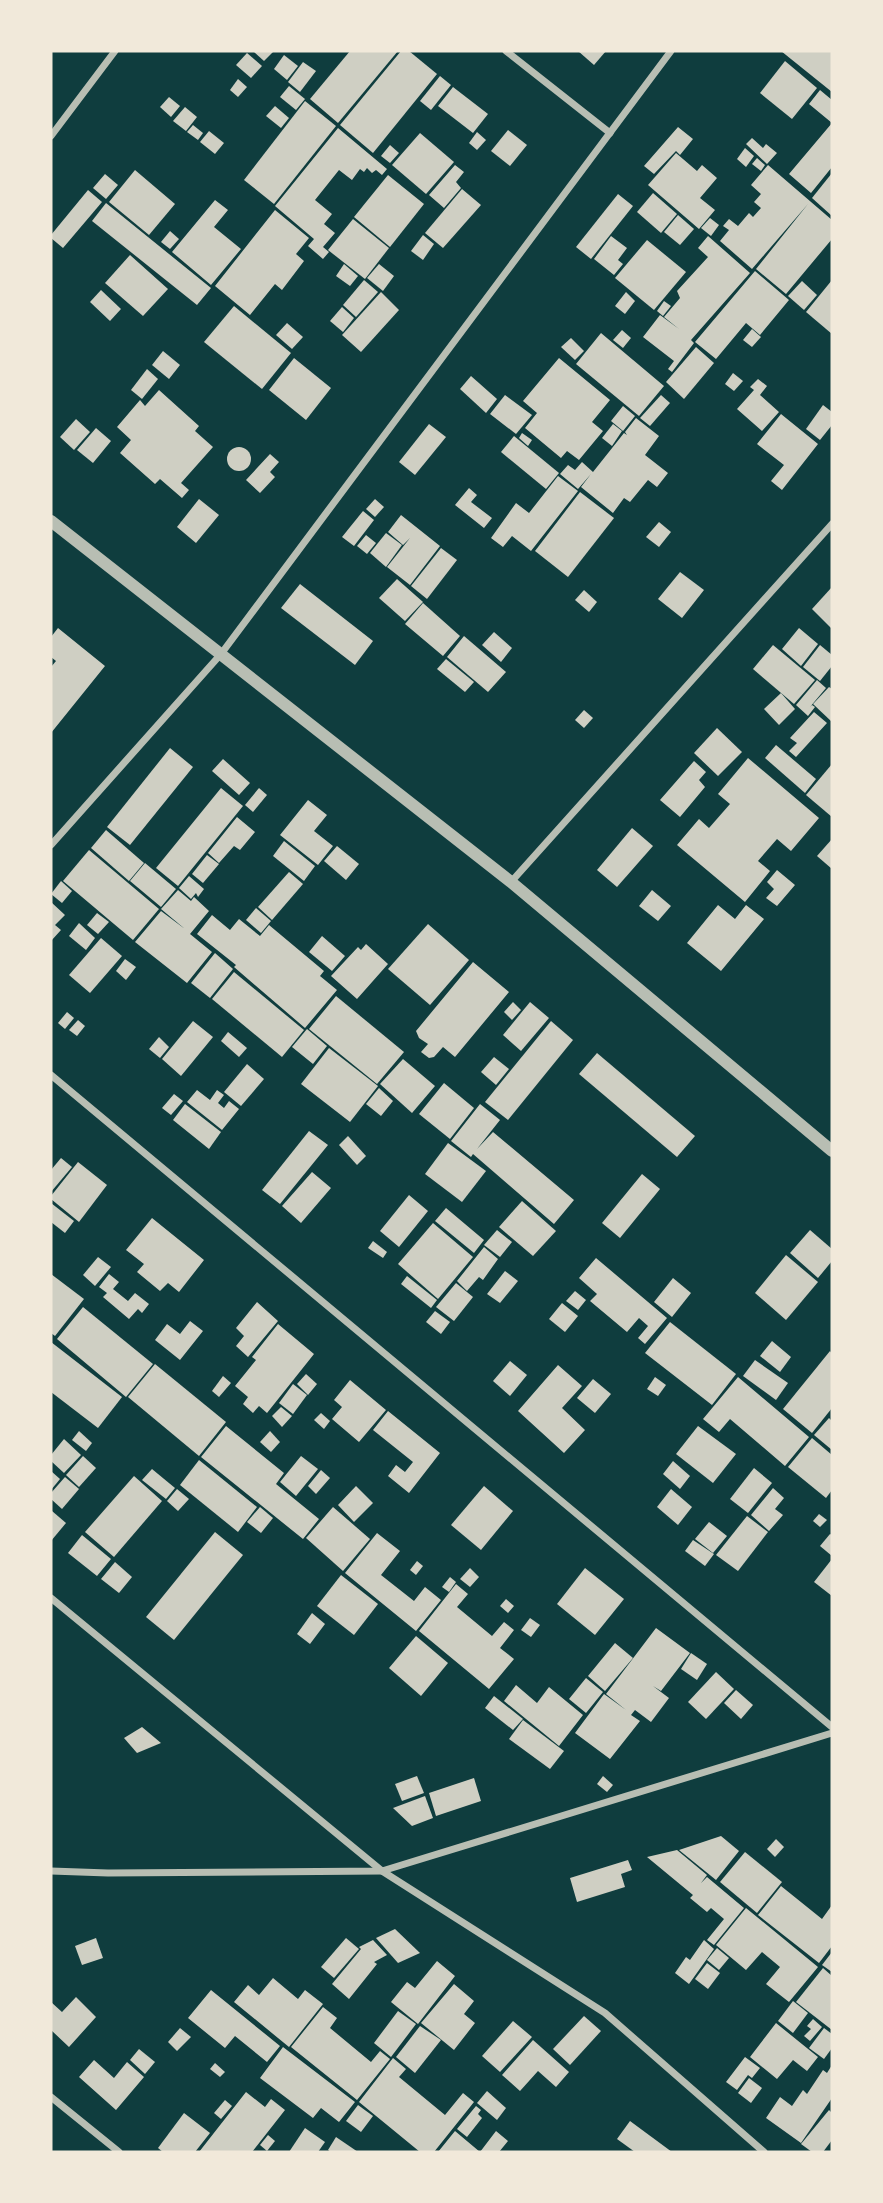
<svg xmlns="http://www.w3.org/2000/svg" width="883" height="2203" viewBox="0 0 883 2203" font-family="'Archivo Narrow',sans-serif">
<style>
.building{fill:#cfcfc3}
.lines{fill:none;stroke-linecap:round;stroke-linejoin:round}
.minor{stroke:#b8beb3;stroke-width:7}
.tertiary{stroke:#b8beb3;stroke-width:12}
</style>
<rect width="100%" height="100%" fill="#0f3d3e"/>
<!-- building -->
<g class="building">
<polygon points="253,51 274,51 264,61"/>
<polygon points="350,51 398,51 338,123 310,99"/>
<polygon points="401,51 409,51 437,74 373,153 340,125"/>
<polygon points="578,51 606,51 594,65"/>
<polygon points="781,51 832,51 832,92"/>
<polygon points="247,53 262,66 251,78 236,65"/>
<polygon points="284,55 298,66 287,80 274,69"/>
<polygon points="785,61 817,88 792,119 760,93"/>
<polygon points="303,62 316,71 300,92 288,82"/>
<polygon points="440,76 451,85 431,110 420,101"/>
<polygon points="238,79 247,87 238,97 230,90"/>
<polygon points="289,86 305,99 296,110 280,97"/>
<polygon points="453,87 488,114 473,133 438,106"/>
<polygon points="820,90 832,100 832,167 811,193 789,174 832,123 809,104"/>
<polygon points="169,97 180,106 171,117 160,107"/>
<polygon points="305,101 336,126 274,204 244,180"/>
<polygon points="275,106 289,118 281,128 266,116"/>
<polygon points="185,107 197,117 186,131 173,121"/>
<polygon points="193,125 203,133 198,140 187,132"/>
<polygon points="678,127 693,139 680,155 676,151 654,174 644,166"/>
<polygon points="338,128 387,169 382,175 376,170 372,173 367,168 364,172 360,169 352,180 339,170 315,200 332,214 324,224 335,233 323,247 329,252 323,259 308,246 314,239 275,206"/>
<polygon points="508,130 527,145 510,166 491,151"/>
<polygon points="209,131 224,143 215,154 200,142"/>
<polygon points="477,132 486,140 477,150 469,143"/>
<polygon points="420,133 454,162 426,194 392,165"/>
<polygon points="752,138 763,148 766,144 777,153 767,164 746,144"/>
<polygon points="390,145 399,153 390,163 381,156"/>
<polygon points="745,148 754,156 746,167 737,159"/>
<polygon points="676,153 697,171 702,165 717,178 700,198 715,210 699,229 648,185"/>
<polygon points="757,158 765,165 761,171 752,164"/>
<polygon points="455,165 464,172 456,182 461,188 444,208 429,195"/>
<polygon points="768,165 832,220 832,239 786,294 756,269 808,204 752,269 720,241 729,230 723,226 729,219 738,226 749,213 753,217 761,208 754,202 761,194 751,185"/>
<polygon points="135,170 175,204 149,235 109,202"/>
<polygon points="832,173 832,216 812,198"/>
<polygon points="105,174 118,185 106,199 93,188"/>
<polygon points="388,175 424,204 390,247 354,217"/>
<polygon points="462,189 481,205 443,248 425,233"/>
<polygon points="88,190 102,202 63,248 51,238 51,235"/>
<polygon points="653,193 677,214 661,233 637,212"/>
<polygon points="618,194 633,206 591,259 576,247"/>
<polygon points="215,200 228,210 214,227 241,249 211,285 172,252"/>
<polygon points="106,203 211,288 197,305 92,221"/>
<polygon points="275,210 309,238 296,254 304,261 282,290 275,284 250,315 215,286"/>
<polygon points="678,215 694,229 680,245 664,232"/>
<polygon points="710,218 719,225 711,236 701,228"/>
<polygon points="353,219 389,248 365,279 328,250"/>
<polygon points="170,231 179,239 170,249 161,242"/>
<polygon points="423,235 434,244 423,260 411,251"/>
<polygon points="611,236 627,248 618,260 623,264 614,275 594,259"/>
<polygon points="708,236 750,273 691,340 694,343 672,372 668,369 674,361 643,337 660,315 679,329 664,317 680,298 677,291 708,257 698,248"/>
<polygon points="647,240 686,272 654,310 615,278"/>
<polygon points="130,255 168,289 143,316 105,283"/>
<polygon points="344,264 358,276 350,286 336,276"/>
<polygon points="379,264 394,276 383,291 367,278"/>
<polygon points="755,271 789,300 760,335 746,323 716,359 695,342"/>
<polygon points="364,280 378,292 356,317 343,305"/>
<polygon points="832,280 832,334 806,312"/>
<polygon points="802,281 817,295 804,310 788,296"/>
<polygon points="101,290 121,309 110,321 90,302"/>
<polygon points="381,292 399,310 361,352 342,335"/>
<polygon points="626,292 635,301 625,314 615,306"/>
<polygon points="664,301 671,306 663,316 657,311"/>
<polygon points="234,306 291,353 262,389 204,342"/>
<polygon points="342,307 354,318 343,332 330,321"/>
<polygon points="287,323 303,337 292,349 276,335"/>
<polygon points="752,329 761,337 752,347 743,340"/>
<polygon points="622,330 631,338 623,348 613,340"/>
<polygon points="601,333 664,386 639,416 576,364"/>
<polygon points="571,338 584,351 575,360 561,347"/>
<polygon points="696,347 714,363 684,399 666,382"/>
<polygon points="163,351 180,365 169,379 152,365"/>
<polygon points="294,358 331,388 306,420 269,390"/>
<polygon points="559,358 610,400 592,422 603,431 579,460 567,451 561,458 525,428 537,413 523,401"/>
<polygon points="147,369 158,379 142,399 131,390"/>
<polygon points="733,373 743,381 734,391 725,384"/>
<polygon points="471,376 497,399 486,413 460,389"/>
<polygon points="758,379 767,386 760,395 779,412 762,431 737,409 754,390 750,387"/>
<polygon points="159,390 199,426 195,431 213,447 181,483 189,490 182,498 160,479 155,484 120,453 131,440 117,427 140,400 145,406"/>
<polygon points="505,395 532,415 516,434 490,414"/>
<polygon points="661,395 670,403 650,426 640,418"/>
<polygon points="823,405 832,412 832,425 820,440 806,429"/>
<polygon points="623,406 635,416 623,431 611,421"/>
<polygon points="781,414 818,444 782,490 771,481 784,465 757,444"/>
<polygon points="636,418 659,436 645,455 668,473 657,487 648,480 630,502 624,498 613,513 581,487 591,474 578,489 560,474 568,465 575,470 582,462 593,472 624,433 627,435 625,432"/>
<polygon points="76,419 90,432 74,450 60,437"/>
<polygon points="429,424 446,437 415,475 399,462"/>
<polygon points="613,424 622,431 612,446 602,438"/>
<polygon points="96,428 111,441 93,463 77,450"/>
<polygon points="522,433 532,440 528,446 519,438"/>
<polygon points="514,436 559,473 546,489 501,452"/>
<circle cx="239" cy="459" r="12"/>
<polygon points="270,454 279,462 270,472 275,477 260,493 246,480"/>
<polygon points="558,476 578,491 531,551 512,536 503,547 491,538 516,503 529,513"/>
<polygon points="469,488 477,495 471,502 492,518 484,528 455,505"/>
<polygon points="580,492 614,518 568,577 535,551"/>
<polygon points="199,499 219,515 196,543 177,527"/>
<polygon points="375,499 384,507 375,517 366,509"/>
<polygon points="363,511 374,520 354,546 342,537"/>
<polygon points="401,515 440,546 410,585 387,567 410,538 403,545 388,532"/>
<polygon points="659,522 671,532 659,547 646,537"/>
<polygon points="386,533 402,545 386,567 370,553"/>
<polygon points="366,535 376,543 367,554 357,546"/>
<polygon points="441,548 457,560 427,599 411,586"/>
<polygon points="680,572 704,590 682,618 658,599"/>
<polygon points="397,579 423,602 405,621 379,598"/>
<polygon points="300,584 373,641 355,665 281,608"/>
<polygon points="832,587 832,629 812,609"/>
<polygon points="584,590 597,602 589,612 575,600"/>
<polygon points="423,603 460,636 443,656 405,624"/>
<polygon points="58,628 105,666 51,733 51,667 56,661 51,657 51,637"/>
<polygon points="799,628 818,644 801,666 782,649"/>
<polygon points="494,632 512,648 501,662 482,645"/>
<polygon points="464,636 506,672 488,692 447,657"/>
<polygon points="773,645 815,680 794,704 753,669"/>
<polygon points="820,645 832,655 832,666 820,681 803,667"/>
<polygon points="446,659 474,682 465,692 437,669"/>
<polygon points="817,680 826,688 810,707 812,705 815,707 808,716 796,705"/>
<polygon points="829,687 832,689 832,722 813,704"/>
<polygon points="781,693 795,709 779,725 764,709"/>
<polygon points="584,710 593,718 584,728 575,720"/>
<polygon points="814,712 827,723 796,757 789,751 797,743 790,738"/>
<polygon points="717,728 742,752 718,776 694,753"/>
<polygon points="776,745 816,779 805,793 765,758"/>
<polygon points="170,748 193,767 130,845 107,827"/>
<polygon points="748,758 819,818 791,851 777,839 758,861 770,871 745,902 677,845 699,819 709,828 730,804 718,794"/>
<polygon points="223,759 250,783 239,795 212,771"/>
<polygon points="694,761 706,772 699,780 705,787 680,817 660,800"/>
<polygon points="832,764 832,817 806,795"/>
<polygon points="221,788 243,806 178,886 156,868"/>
<polygon points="259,788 267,795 253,812 245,805"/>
<polygon points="308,800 327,815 314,831 333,846 318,865 280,835"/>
<polygon points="237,817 255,832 240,850 234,846 219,863 208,853"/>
<polygon points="632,828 653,846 617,887 597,870"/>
<polygon points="106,830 144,863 129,881 91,848"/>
<polygon points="832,839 832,869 817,856"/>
<polygon points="284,841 315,866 304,881 273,856"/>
<polygon points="337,846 359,864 346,880 324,861"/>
<polygon points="89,850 159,909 133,940 63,881"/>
<polygon points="207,855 219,864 203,883 192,874"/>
<polygon points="145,863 176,889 161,907 130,881"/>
<polygon points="777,870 795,885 777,906 766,898 774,889 767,882"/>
<polygon points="289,872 303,884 272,920 258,907"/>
<polygon points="189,876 204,889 198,897 196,893 191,899 179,888"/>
<polygon points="61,881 72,891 62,903 51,894"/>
<polygon points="178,890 191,901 194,897 209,911 190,934 212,952 187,983 135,942 161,911 185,929 161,909"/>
<polygon points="652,890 671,906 658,921 639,906"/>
<polygon points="51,902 65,915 55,925 61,930 51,941"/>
<polygon points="718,905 735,919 746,905 764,919 721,971 687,943"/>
<polygon points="256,908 271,921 261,933 246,920"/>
<polygon points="97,913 109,922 98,934 87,925"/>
<polygon points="212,915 230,930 239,919 260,936 269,925 324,971 320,976 337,990 305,1028 234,967 236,965 197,934"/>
<polygon points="79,923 95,938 86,950 69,936"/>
<polygon points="428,924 469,960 430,1005 388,969"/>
<polygon points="322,936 345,956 332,971 309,952"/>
<polygon points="101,938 122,956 90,993 69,975"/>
<polygon points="366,944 388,964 357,999 331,976 358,947 361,950"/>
<polygon points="215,953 233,969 210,998 191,983"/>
<polygon points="125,959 136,967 126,980 116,971"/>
<polygon points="473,962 509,992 455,1057 443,1047 434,1057 429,1058 421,1052 428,1044 419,1038 416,1031"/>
<polygon points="234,972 304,1030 282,1057 212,999"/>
<polygon points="336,996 404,1052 377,1084 309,1029"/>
<polygon points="513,1002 521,1010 512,1020 504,1012"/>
<polygon points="530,1002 549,1018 521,1051 503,1035"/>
<polygon points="67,1012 74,1018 65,1029 58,1023"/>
<polygon points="78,1020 85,1026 77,1036 69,1030"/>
<polygon points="193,1021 213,1037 181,1076 162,1059"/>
<polygon points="551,1021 573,1040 508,1120 485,1102"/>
<polygon points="307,1029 327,1046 313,1064 292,1047"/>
<polygon points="228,1032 247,1048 239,1057 221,1041"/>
<polygon points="159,1037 169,1047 160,1058 149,1049"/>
<polygon points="329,1048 378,1086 350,1122 301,1084"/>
<polygon points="597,1053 695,1136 677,1157 579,1074"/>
<polygon points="494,1057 509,1069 496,1085 481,1072"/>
<polygon points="403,1059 435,1086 412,1113 380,1084"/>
<polygon points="247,1064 264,1079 241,1106 224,1092"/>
<polygon points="444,1083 474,1108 450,1139 419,1114"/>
<polygon points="379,1088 393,1101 381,1116 366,1104"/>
<polygon points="197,1090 210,1100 217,1090 224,1095 218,1103 224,1108 229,1101 239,1109 222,1130 187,1102"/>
<polygon points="174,1094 183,1101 171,1115 162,1108"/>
<polygon points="185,1104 221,1132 209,1149 173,1120"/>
<polygon points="480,1104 500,1120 477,1149 493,1132 574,1200 554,1224 473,1154 471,1157 451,1141"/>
<polygon points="309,1131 328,1145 280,1204 262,1190"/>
<polygon points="348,1136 366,1156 357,1165 339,1145"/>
<polygon points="448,1143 486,1171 462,1202 425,1174"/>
<polygon points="61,1158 72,1167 51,1192 51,1170"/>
<polygon points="78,1162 107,1185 79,1222 51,1199 51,1196"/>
<polygon points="312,1172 331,1188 301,1223 282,1206"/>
<polygon points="642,1174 660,1189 620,1238 602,1223"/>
<polygon points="409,1195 428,1211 399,1247 380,1231"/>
<polygon points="522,1201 556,1231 533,1256 499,1227"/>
<polygon points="51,1203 74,1221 65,1233 51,1222"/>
<polygon points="446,1208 484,1240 474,1253 435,1221"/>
<polygon points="152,1218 204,1260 179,1292 168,1283 160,1291 137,1272 144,1264 126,1250"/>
<polygon points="433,1223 473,1257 438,1299 398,1264"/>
<polygon points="497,1230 512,1242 500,1257 484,1245"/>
<polygon points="810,1230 832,1249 832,1261 818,1278 790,1253"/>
<polygon points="373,1241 387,1252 383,1258 368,1248"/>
<polygon points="484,1247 498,1259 483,1280 479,1277 467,1291 457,1281"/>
<polygon points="786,1255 818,1282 786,1320 755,1293"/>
<polygon points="98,1257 111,1267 95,1286 83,1275"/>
<polygon points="596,1258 667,1318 645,1344 638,1338 648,1326 639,1318 627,1332 590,1301 597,1294 579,1278"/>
<polygon points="505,1271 518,1281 500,1303 487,1294"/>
<polygon points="51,1274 84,1299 55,1336 51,1333"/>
<polygon points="109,1274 119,1282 113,1289 128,1301 135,1293 149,1304 142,1313 138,1309 129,1319 103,1297 107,1293 99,1287"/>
<polygon points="407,1276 437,1300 431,1308 401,1284"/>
<polygon points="673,1278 691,1293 672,1317 654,1302"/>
<polygon points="456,1283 473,1297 454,1321 436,1307"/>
<polygon points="575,1291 586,1300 578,1310 566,1301"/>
<polygon points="257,1302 278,1321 248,1357 236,1346 244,1336 236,1328"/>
<polygon points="562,1303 578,1316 565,1332 549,1319"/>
<polygon points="83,1307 153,1364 126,1397 57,1339"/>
<polygon points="435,1311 450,1322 441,1334 426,1322"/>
<polygon points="190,1321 203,1331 180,1360 155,1340 167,1324 180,1334"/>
<polygon points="670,1322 736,1374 712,1405 645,1353"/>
<polygon points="278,1324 314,1354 267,1413 259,1406 253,1413 243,1404 248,1397 235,1386 256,1360 252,1357"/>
<polygon points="772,1341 791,1357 780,1372 760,1356"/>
<polygon points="51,1342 122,1397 98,1428 51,1392"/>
<polygon points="830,1351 832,1354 832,1408 812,1433 783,1409"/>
<polygon points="755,1360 788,1383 776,1400 743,1376"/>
<polygon points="510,1361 527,1375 510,1396 493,1381"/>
<polygon points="155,1364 226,1422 199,1456 128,1397"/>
<polygon points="558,1365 582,1386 562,1408 585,1430 564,1453 518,1411"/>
<polygon points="306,1374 317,1384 308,1395 297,1384"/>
<polygon points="223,1376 231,1383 219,1397 212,1391"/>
<polygon points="655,1377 666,1385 658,1396 647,1389"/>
<polygon points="738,1377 809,1437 785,1466 730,1419 719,1432 703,1419"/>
<polygon points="593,1379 611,1394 595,1413 577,1398"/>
<polygon points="350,1380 386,1410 359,1442 332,1419 342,1407 334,1400"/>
<polygon points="293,1384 307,1395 293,1414 279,1403"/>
<polygon points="281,1407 292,1416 282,1427 272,1416"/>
<polygon points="388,1411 440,1453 409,1493 388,1476 396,1465 405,1472 413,1462 373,1430"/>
<polygon points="321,1413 330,1421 324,1429 314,1420"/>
<polygon points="829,1418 832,1421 832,1450 814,1435"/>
<polygon points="226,1426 284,1473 276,1484 319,1519 303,1539 201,1457"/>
<polygon points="698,1426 736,1454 713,1483 676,1454"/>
<polygon points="79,1431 92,1443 86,1451 72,1440"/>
<polygon points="270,1431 280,1442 271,1452 260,1442"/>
<polygon points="812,1438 832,1455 832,1490 826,1498 788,1467"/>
<polygon points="64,1439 81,1455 64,1473 51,1461 51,1455"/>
<polygon points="83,1456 96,1468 79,1487 66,1475"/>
<polygon points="301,1456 318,1469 296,1496 280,1482"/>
<polygon points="199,1460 257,1507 238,1532 180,1485"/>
<polygon points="673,1461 690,1476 680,1489 663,1474"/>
<polygon points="754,1468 772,1483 748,1513 730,1499"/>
<polygon points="152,1469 175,1488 166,1499 142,1480"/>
<polygon points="321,1470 330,1478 316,1494 308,1486"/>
<polygon points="51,1471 60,1479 51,1490"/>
<polygon points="134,1476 162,1501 114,1557 85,1532"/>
<polygon points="65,1477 79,1489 62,1509 51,1499 51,1493"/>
<polygon points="356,1486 373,1503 354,1522 338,1505"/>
<polygon points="484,1486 513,1511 481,1550 451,1525"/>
<polygon points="773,1488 784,1498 775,1509 783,1515 769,1531 751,1515"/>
<polygon points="177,1489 189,1499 178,1511 167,1501"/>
<polygon points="671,1489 692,1507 678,1525 657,1507"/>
<polygon points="260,1507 273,1518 261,1533 247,1522"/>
<polygon points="333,1507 370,1539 343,1571 306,1538"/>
<polygon points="52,1511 66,1523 51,1541 51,1513"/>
<polygon points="819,1514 827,1520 820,1527 813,1521"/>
<polygon points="747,1516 768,1532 738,1571 716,1555"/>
<polygon points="709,1522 727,1536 713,1553 695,1539"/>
<polygon points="215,1532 243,1555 174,1640 146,1617"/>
<polygon points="377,1533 400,1551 381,1575 414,1601 425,1587 441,1600 416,1631 345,1573"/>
<polygon points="830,1534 832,1535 832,1556 820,1546"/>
<polygon points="82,1535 111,1559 97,1576 68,1553"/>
<polygon points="693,1540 714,1554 705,1566 685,1551"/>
<polygon points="832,1559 832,1596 814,1582"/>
<polygon points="417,1561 423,1566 416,1575 410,1570"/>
<polygon points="115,1562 132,1577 119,1593 101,1579"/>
<polygon points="470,1568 479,1577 470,1587 460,1579"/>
<polygon points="585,1568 624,1599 595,1635 557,1604"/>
<polygon points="341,1575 378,1604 354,1635 317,1606"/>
<polygon points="450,1577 456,1582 449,1592 442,1587"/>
<polygon points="456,1584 468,1594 457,1607 492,1636 504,1622 514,1630 500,1648 514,1659 489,1689 419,1631"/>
<polygon points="506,1599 514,1606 508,1613 500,1606"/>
<polygon points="312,1613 325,1624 310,1644 297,1634"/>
<polygon points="530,1618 540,1625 531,1637 521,1630"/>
<polygon points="656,1628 690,1653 661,1691 653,1686 669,1698 651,1722 635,1710 631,1715 640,1721 610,1759 575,1733 604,1694 626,1710 606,1694"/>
<polygon points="416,1636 448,1663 421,1696 389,1668"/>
<polygon points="615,1643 633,1658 605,1691 588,1676"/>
<polygon points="691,1653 707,1664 697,1680 681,1669"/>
<polygon points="716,1672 734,1689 706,1719 688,1702"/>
<polygon points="586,1678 603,1692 586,1713 569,1699"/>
<polygon points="516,1685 537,1703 549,1687 583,1715 559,1746 504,1701"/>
<polygon points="736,1690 753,1705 741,1719 724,1703"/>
<polygon points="494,1696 523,1719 513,1730 485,1708"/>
<polygon points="523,1720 564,1751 550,1769 509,1739"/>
<polygon points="142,1727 161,1743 137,1753 124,1738"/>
<polygon points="417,1776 424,1793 402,1801 395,1784"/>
<polygon points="603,1776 613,1785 607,1792 597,1784"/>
<polygon points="474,1778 481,1801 436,1816 429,1793"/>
<polygon points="425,1796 433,1818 412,1826 393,1808"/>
<polygon points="721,1836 739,1851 716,1880 679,1850"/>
<polygon points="776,1839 784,1847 775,1857 767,1849"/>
<polygon points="677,1850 707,1875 701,1883 707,1877 744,1908 714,1945 707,1940 724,1919 711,1908 707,1912 690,1898 693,1895 647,1857"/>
<polygon points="745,1852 782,1882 757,1913 720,1882"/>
<polygon points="628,1860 632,1870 621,1874 625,1887 577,1902 570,1878"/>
<polygon points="781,1886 822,1919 832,1905 832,1946 819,1963 758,1915"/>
<polygon points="746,1908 818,1967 789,2002 766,1984 780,1967 762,1952 746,1970 716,1945"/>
<polygon points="395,1929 420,1953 398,1963 376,1938"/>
<polygon points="96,1938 103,1958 82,1965 75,1946"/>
<polygon points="346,1938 359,1949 334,1978 321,1967"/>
<polygon points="373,1940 387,1955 374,1962 377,1964 349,1999 332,1984 361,1949 359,1947"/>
<polygon points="704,1940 714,1949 689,1984 675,1973 686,1957 690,1960"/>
<polygon points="717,1948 729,1958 719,1970 707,1960"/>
<polygon points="832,1952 832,1972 822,1965"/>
<polygon points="437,1961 455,1976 418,2024 391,2002 407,1982 415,1988"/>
<polygon points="707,1963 720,1973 708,1989 695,1979"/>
<polygon points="823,1968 832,1976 832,2030 796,2002"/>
<polygon points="273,1978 298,1999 305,1990 323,2004 289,2047 234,2002 248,1985 259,1995"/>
<polygon points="454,1984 474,2001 464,2014 475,2023 454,2050 421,2023"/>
<polygon points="211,1990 280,2046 267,2062 235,2036 225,2048 188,2018"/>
<polygon points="76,1997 96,2017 69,2047 51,2030 51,2002 62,2012"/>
<polygon points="793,2001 808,2013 793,2033 778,2021"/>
<polygon points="323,2007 337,2018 330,2028 371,2062 380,2051 390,2059 357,2100 291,2047"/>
<polygon points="398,2011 416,2024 391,2057 374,2043"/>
<polygon points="584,2016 601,2031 570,2065 553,2049"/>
<polygon points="813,2019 822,2027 810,2041 804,2036 811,2029 807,2026"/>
<polygon points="513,2021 532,2037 500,2072 482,2056"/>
<polygon points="776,2023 818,2057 807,2071 793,2060 777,2079 750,2057"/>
<polygon points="420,2026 441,2040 415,2073 396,2057"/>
<polygon points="180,2028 191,2037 177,2051 168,2042"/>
<polygon points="824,2028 832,2034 832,2048 824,2059 809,2048"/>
<polygon points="533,2040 569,2072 556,2087 538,2071 520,2091 502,2075"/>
<polygon points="283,2047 355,2102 339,2122 321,2108 313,2118 260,2078"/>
<polygon points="139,2049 155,2062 145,2074 130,2060"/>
<polygon points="745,2057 760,2068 752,2078 748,2075 737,2090 726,2082"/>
<polygon points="393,2058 406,2069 399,2077 445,2115 463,2093 474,2102 434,2152 420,2152 359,2102"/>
<polygon points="94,2060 114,2078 127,2062 144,2077 116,2110 79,2077"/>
<polygon points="215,2063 225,2072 220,2077 210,2069"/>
<polygon points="832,2065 832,2098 801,2143 766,2118 780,2097 792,2106 803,2090 807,2094 823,2070 827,2073"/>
<polygon points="749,2078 762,2088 751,2103 738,2093"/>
<polygon points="487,2091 506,2108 497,2120 477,2103"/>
<polygon points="246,2092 265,2107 271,2099 285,2110 252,2152 199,2152"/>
<polygon points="225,2100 232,2106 221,2119 214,2113"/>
<polygon points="358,2105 373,2116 361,2132 346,2121"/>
<polygon points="476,2106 481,2110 478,2114 482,2118 467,2137 457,2129"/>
<polygon points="829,2110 832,2113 832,2140 823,2152 812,2152 801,2144"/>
<polygon points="184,2113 210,2133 195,2152 163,2152 158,2148"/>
<polygon points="630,2121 672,2152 635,2152 617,2139"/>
<polygon points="305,2128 325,2142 318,2152 289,2152"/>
<polygon points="455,2131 480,2152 496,2131 508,2141 499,2152 438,2152"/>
<polygon points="268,2135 275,2141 267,2151 260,2145"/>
<polygon points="336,2137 358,2152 331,2152 328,2150"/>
</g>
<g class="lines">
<!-- minor -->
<g class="minor">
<polyline points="506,51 610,133"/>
<polyline points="51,136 115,51"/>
<polyline points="51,845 221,654 671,51"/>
<polyline points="511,882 832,524"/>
<polyline points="51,1075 832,1727"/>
<polyline points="51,1598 382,1871 605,2013 764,2152"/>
<polyline points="51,1871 108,1873 382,1871 832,1733"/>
<polyline points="51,2097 119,2152"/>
</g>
<!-- tertiary -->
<polyline class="tertiary" points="51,521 511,882 832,1151"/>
</g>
<!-- border -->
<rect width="883" height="2203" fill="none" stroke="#f1e9da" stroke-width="105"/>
</svg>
